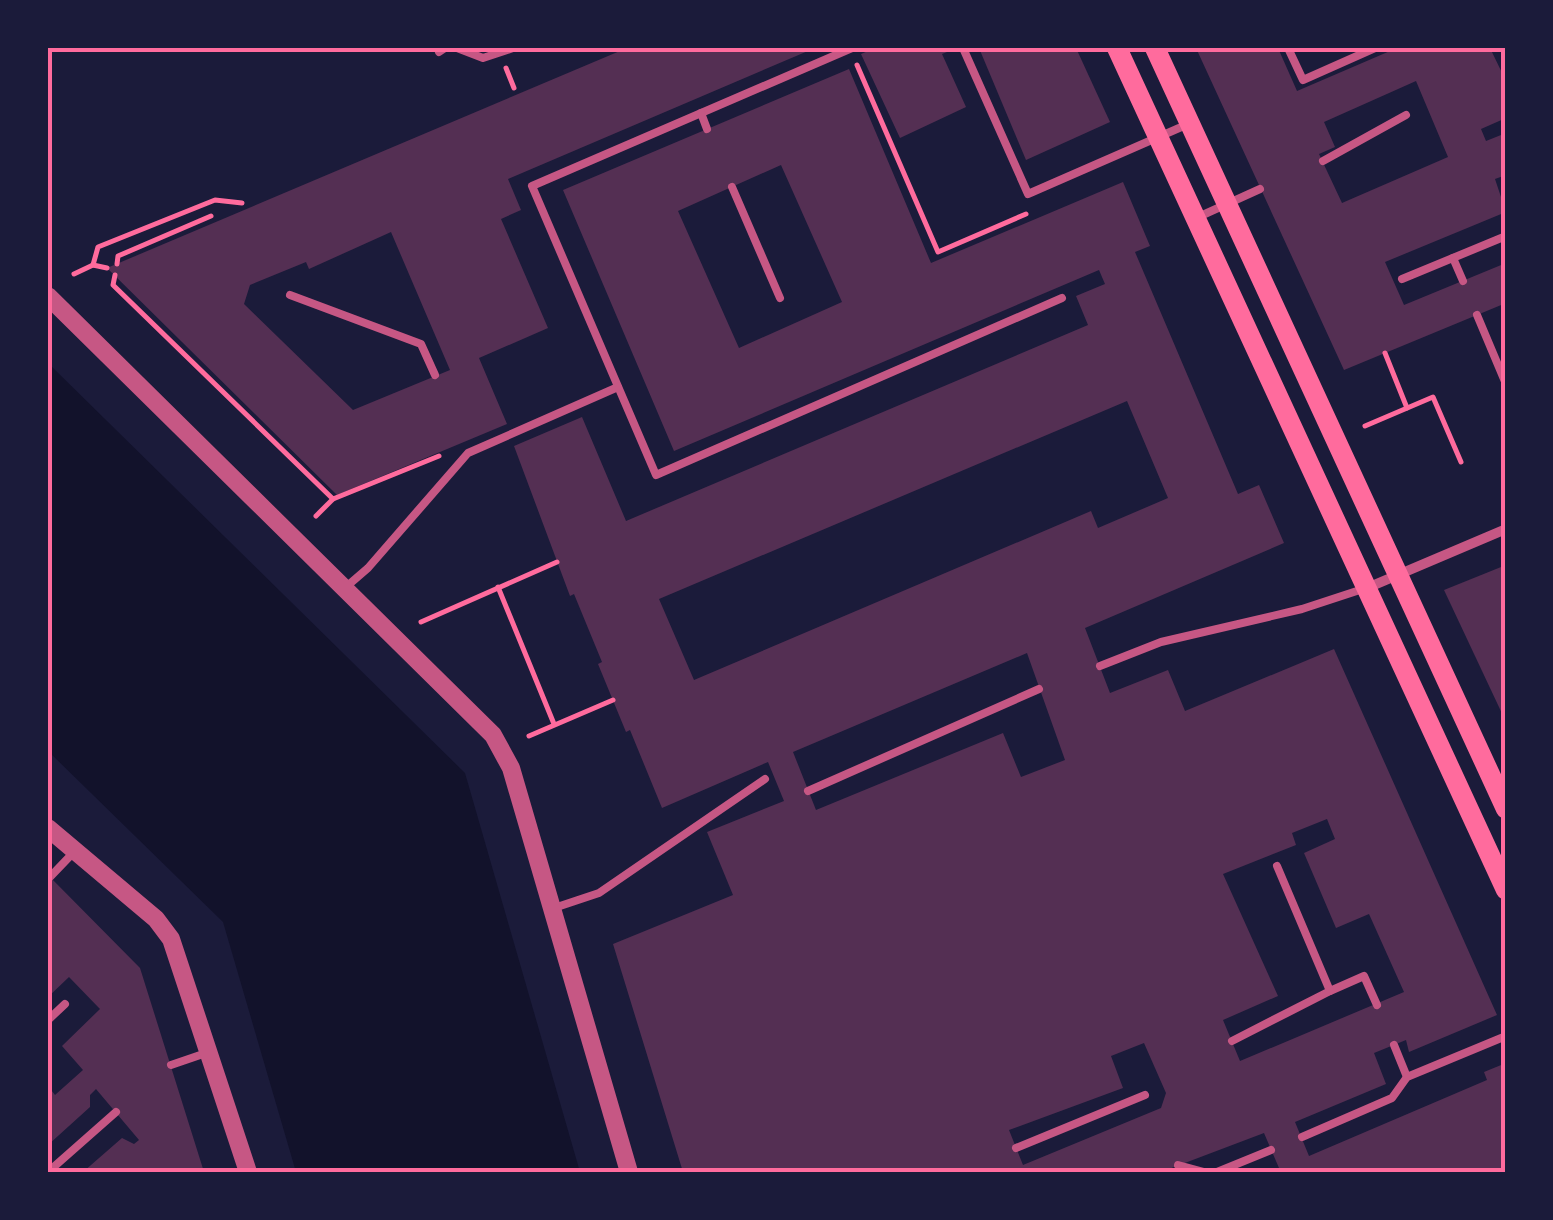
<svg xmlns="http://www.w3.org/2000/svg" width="1553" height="1220" viewBox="0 0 1553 1220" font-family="Raleway,sans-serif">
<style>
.water{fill:#12122b}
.building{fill:#542f53;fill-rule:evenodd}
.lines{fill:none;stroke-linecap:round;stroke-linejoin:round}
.path{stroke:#ff6b9d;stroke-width:5}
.service{stroke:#c65784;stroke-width:8}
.minor{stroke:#c65784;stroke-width:10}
.tertiary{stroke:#c65784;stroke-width:18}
.secondary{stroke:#ff6b9d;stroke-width:20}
.neatline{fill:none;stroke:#ff6b9d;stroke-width:4}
</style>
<rect width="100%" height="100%" fill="#1b1b3a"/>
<!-- water -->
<polygon class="water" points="48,363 465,773 580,1172 296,1172 223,922 48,751"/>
<!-- building -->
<g class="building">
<path d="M627 48H815L508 179 521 210 501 219 548 328 479 358 507 424 337 495 107 268ZM391 232 450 370 353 410 244 304 250 285 306 262 309 269Z"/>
<polygon points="875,48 957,48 942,54 966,107 900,138 861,54"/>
<polygon points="979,48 1076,48 1110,122 1026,160"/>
<path d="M1196 48H1278L1297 91 1397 48H1490L1506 81V118L1481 129 1486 141 1506 133V175L1495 179 1506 212 1385 262 1404 305 1506 263V303L1344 370ZM1416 81 1448 157 1342 203 1319 154 1335 147 1324 122Z"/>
<path d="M849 69 931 263 1123 182 1150 246 1135 252 1238 494 1259 485 1284 543 1085 628 1110 693 1168 670 1185 711 1334 649 1497 1015 1409 1052 1406 1040 1374 1053 1386 1084 1295 1122 1309 1156 1487 1080 1484 1072 1506 1063V1172H1267L1279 1168 1264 1133 1161 1172H683L613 944 733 895 707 832 784 801 768 762 662 808 630 730 626 732 598 664 602 662 574 594 570 596 514 446 582 417 626 521 1088 325 1076 296 1105 284 1099 270 674 451 563 190ZM781 165 842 302 739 348 678 211ZM1127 401 1168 498 1098 528 1091 511 694 680 659 599ZM1027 653 1065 760 1021 777 1003 733 816 810 793 752ZM1327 819 1335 839 1304 853 1336 928 1369 914 1404 992 1240 1061 1223 1020 1278 996 1223 874 1296 845 1292 833ZM1144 1043 1166 1093 1161 1108 1023 1165 1009 1130 1123 1088 1111 1056Z"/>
<polygon points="1506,565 1506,722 1444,590"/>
<polygon points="48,875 140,968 204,1172 83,1172 122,1138 134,1144 139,1140 96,1089 90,1095 90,1107 48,1145 48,1086 55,1095 83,1070 62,1046 100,1009 69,977 48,997"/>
</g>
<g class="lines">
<!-- path -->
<g class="path">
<polyline points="857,65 938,252 1026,214"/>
<polyline points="506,68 514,88"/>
<polyline points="117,264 118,256 211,216"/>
<polyline points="93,265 98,247 215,200 242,203"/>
<polyline points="74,274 93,265 107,268"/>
<polyline points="115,275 113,285 333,499 439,456"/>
<polyline points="1385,353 1407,408"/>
<polyline points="1365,426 1433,397 1461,462"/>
<polyline points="316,516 333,499"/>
<polyline points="498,587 554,724"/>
<polyline points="421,622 557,562"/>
<polyline points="529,736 613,700"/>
</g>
<!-- service -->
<g class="service">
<polyline points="457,48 483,58 513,48"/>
<polyline points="852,48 532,186 656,475 1062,298"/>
<polyline points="963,48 1028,194 1186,125"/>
<polyline points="1288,48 1303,80 1375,48"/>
<polyline points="439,52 445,48"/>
<polyline points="701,113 707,129"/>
<polyline points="1323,161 1406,115"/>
<polyline points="732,187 780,298"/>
<polyline points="1196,218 1260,189"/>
<polyline points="1453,258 1463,281"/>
<polyline points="1402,279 1506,236"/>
<polyline points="290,295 421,344 435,375"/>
<polyline points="1477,315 1506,384"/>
<polyline points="346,587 368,568 468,453 618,387"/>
<polyline points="1100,666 1161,642 1302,609 1366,588"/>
<polyline points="808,791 1039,689"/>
<polyline points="1277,866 1330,991 1364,976 1377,1005"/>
<polyline points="50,877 73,853"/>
<polyline points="554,908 599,893 765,779"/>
<polyline points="48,1020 65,1004"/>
<polyline points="1232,1041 1330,991"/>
<polyline points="1394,1045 1407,1077"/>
<polyline points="171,1065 209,1052"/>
<polyline points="1302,1137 1392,1098 1407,1077 1506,1036"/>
<polyline points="1016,1148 1145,1095"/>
<polyline points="1178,1165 1204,1172"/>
<polyline points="48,1172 116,1112"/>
<polyline points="1217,1172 1271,1150"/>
</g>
<!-- minor -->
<polyline class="minor" points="1367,588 1506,529"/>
<!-- tertiary -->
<g class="tertiary">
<polyline points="48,296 493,735 511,768 629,1172"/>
<polyline points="48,828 156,919 171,939 248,1172"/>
</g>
<!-- secondary -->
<g class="secondary">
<polyline points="1117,48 1506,890"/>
<polyline points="1155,48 1506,809"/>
</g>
</g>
<!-- border -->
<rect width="1553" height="1220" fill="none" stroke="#1b1b3a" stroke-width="100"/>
<rect x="50" y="50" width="1453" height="1120" class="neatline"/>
</svg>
